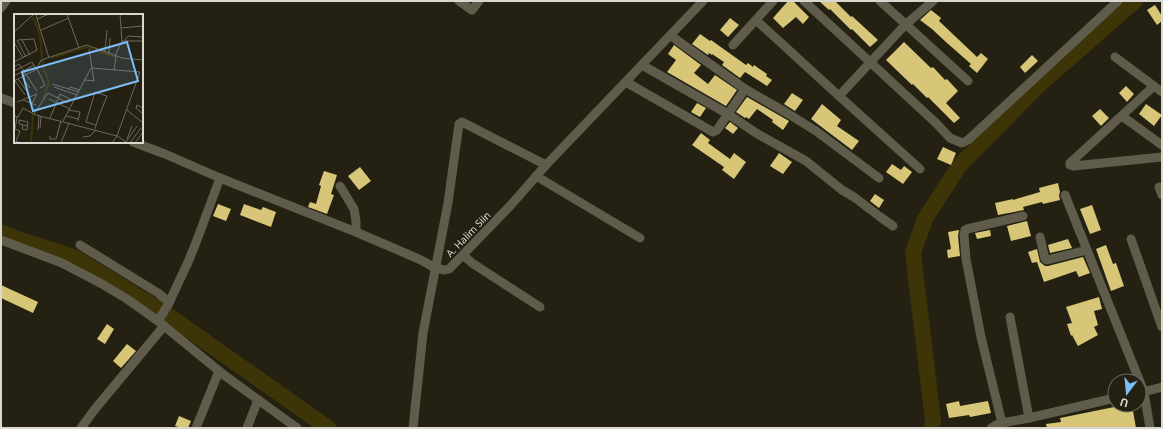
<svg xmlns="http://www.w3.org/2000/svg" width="1163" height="429" viewBox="0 0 1163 429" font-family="'Noto Sans',sans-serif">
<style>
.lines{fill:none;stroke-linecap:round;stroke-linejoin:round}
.river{stroke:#3d3408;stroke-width:16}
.building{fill:#d7c678}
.minor{stroke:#605c4b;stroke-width:9}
.labels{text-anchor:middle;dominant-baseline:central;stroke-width:4;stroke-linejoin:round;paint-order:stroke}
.street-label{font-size:10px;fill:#dad8ce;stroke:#242112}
.inset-river{fill:none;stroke:#3d3408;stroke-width:2}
.inset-road{fill:none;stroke:#6d6a5d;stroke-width:1}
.view{fill:#7dbef9;fill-opacity:0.15;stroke:#7dbef9;stroke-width:2}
.inset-edge{fill:none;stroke:#dad8ce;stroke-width:2}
</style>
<rect width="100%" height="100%" fill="#242112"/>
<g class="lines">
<!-- river -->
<g class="river">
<polyline points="1,232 15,238 74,257 165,313 328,428"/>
<polyline points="932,428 933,420 913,253 925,219 959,166 1039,85 1135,1"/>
</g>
</g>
<!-- building -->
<g class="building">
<polygon points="788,1 793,1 809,17 803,24 796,17 783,28 773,18"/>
<polygon points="819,1 838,1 836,2 851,17 852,16 878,40 870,47 852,29 851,30 830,9 829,10"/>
<polygon points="1155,5 1162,16 1162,21 1157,25 1147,10"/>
<polygon points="931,10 941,18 939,21 977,57 981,53 988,59 977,73 969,66 971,64 947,43 932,29 920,20"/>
<polygon points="730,18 739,25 728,37 720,30"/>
<polygon points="700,34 710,41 711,40 746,65 748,63 753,67 754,65 767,74 766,76 772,80 767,86 745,72 740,78 722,65 724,62 712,54 712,55 709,53 708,55 692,44"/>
<polygon points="904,42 931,68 933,67 945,80 947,79 958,91 946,103 960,118 954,123 928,97 927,98 913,84 912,85 886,60"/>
<polygon points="674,45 701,65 694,73 708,84 715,75 737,90 726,106 667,72 676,60 668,54"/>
<polygon points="1032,55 1038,61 1025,73 1020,67"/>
<polygon points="1126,86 1134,94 1127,102 1119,93"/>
<polygon points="792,93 803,100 795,111 784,104"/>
<polygon points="747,97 789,121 783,130 772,122 773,120 757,109 749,119 746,117 745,118 736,112"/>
<polygon points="697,103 706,108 700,117 691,112"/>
<polygon points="822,104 841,120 837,126 859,141 852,150 811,119"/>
<polygon points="1146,104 1162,115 1154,126 1139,114"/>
<polygon points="1100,109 1109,118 1101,126 1092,116"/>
<polygon points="730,122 738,128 733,134 725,128"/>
<polygon points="701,133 710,140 708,143 730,159 734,153 746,162 734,179 722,170 724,167 692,145"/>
<polygon points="943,147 956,153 951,165 937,159"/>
<polygon points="779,153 792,162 783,174 770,166"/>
<polygon points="892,164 901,170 904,166 912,172 903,184 886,172"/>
<polygon points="360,167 371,181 359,190 348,176"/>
<polygon points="324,171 337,175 331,194 334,195 327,214 308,207 310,202 316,204 321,186 319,185"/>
<polygon points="1058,183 1060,192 1059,195 1060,200 1043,204 1042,202 1023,207 1024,210 998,215 995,203 1013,199 1013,200 1040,192 1039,188"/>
<polygon points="875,194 884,200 879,208 870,201"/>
<polygon points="218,204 231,209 226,221 213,216"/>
<polygon points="244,204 261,210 263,207 276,212 271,227 240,215"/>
<polygon points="1092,205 1101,230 1090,234 1080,209"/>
<polygon points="1027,221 1031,236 1011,241 1007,226"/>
<polygon points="959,230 958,236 960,256 948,258 947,250 951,249 948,232"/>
<polygon points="990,230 991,236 977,239 975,233"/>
<polygon points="1068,239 1072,248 1050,253 1048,245"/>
<polygon points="1106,245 1113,264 1116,263 1124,286 1111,291 1096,249"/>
<polygon points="1037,249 1040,262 1045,266 1048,266 1083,257 1090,273 1079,277 1076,271 1044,282 1037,262 1032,263 1028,252"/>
<polygon points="1,285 38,302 33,313 1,298"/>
<polygon points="1099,297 1102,309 1094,311 1098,325 1094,327 1098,335 1078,346 1072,335 1071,336 1067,324 1072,323 1066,307"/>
<polygon points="107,324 114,329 105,344 97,339"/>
<polygon points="127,344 136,351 121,368 113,361"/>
<polygon points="959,401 960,406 988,401 991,413 970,417 969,415 949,418 946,404"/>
<polygon points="1124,405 1132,405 1136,428 1047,428 1046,424 1061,422 1060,418"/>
<polygon points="179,416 191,421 188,428 182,428 175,426"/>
</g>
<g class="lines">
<!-- minor -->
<g class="minor">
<polyline points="459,1 472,10 479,1"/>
<polyline points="804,1 936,123 950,138 962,143 968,140 1118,1"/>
<polyline points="880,1 968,81"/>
<polyline points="1,8 6,1"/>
<polyline points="756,20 839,96 905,25 933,1"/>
<polyline points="671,35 678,41 745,89 787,113 816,131 879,178"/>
<polyline points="733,45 773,1"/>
<polyline points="1115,57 1162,92"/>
<polyline points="642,65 728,114 756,133 806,161 842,190 854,197 879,216 893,226"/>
<polyline points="626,82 713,132 717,130 745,89"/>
<polyline points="1154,86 1070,163 1070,165 1073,166 1162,157"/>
<polyline points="839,96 920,169"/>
<polyline points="1,98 15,103"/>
<polyline points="1122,116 1162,145"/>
<polyline points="133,142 165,154 220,178 356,232 421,260 435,268 445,270 449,269 453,265 510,206 546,165 703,1"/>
<polyline points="536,176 640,238"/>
<polyline points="340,186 354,209 356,221 356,232"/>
<polyline points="1159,187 1162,195"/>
<polyline points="1065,195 1144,392 1150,428"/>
<polyline points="1023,216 967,229 965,230 964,235 966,259 981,337 1002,423 1029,418 1115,398"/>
<polyline points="1040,237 1045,259 1047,260 1087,250"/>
<polyline points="1131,239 1162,327"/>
<polyline points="1,240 62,263 102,284 127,299 158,321 224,375 297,428"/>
<polyline points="80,245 158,293 169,302"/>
<polyline points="463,255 472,263 540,307"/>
<polyline points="1010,317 1029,418"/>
<polyline points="158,321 168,305 189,260 197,240 220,178"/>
<polyline points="1139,393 1162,387"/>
<polyline points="81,428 95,409 164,326"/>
<polyline points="196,428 219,371"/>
<polyline points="247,428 258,400"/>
<polyline points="413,428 423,333 448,203 459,124 462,122 546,165"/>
<polyline points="991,428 996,425 1002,423"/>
</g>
</g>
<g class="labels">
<!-- street labels -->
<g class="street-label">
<text transform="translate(468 234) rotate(-46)">A. Halim Siin</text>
</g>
</g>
<!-- overview -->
<g transform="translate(14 14)">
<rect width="129" height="129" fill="#242112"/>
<path class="inset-river" d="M19 3 26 21 28 44M37 44 73 33 101 43M29 85 35 68 29 53 28 47 30 46M17 129 19 100"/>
<path class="inset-road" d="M22 0 23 5 35 0M53 0 65 34M23 5 35 44M107 14 128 12M27 16 55 4M0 18 20 0M3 26 12 43M8 26 16 41M111 26 114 22 129 23M108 27H128M0 28 9 44M91 37 93 16M95 39 96 24M101 42 108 27 106 0M0 48 23 36 20 25 4 26M0 53 5 50 23 77M23 55 27 46 73 31 108 44 129 46M100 56 102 42M0 57 18 48 22 55M0 62 20 51M8 63 16 74M4 65 15 80M71 66 80 67 75 35M0 67 23 55 31 71 26 74M1 67 11 81M38 70 65 78M40 73 63 81M55 76 56 73 66 76M35 85 56 95M9 86 22 91M3 88 23 80 18 89M129 94 123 91 122 94 129 100M55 96 66 98 64 107M113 96 129 109M20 100 34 79 54 89M0 102 4 103 9 94 22 101 103 122 98 129M52 102 64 105M36 104 46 80 56 85M5 106 14 108 13 116 8 115 9 111M5 106V110L14 112M49 107 77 54 126 58 103 122 114 129M26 114 27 102M1 115 6 117 2 127 7 129M1 115 3 103M81 115 82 111 85 102 93 82 81 78 72 108 82 111M24 116 25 101M36 122V125H42L47 107M69 123 76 122 82 116M113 125 118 112M112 128 123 112M47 129 55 109M116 129 127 114M121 129 129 118"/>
<path class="view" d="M113 28 124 67 19 97 8 58Z"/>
<rect width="129" height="129" class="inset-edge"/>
</g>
<!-- border -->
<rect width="1163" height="429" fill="none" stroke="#dad8ce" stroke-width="4"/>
<!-- north arrow -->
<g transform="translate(1127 393) rotate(196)"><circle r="19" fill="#242112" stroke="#6d6a5d"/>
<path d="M0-3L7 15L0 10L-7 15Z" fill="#7dbef9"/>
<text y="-6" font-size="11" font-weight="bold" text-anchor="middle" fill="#dad8ce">U</text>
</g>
</svg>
